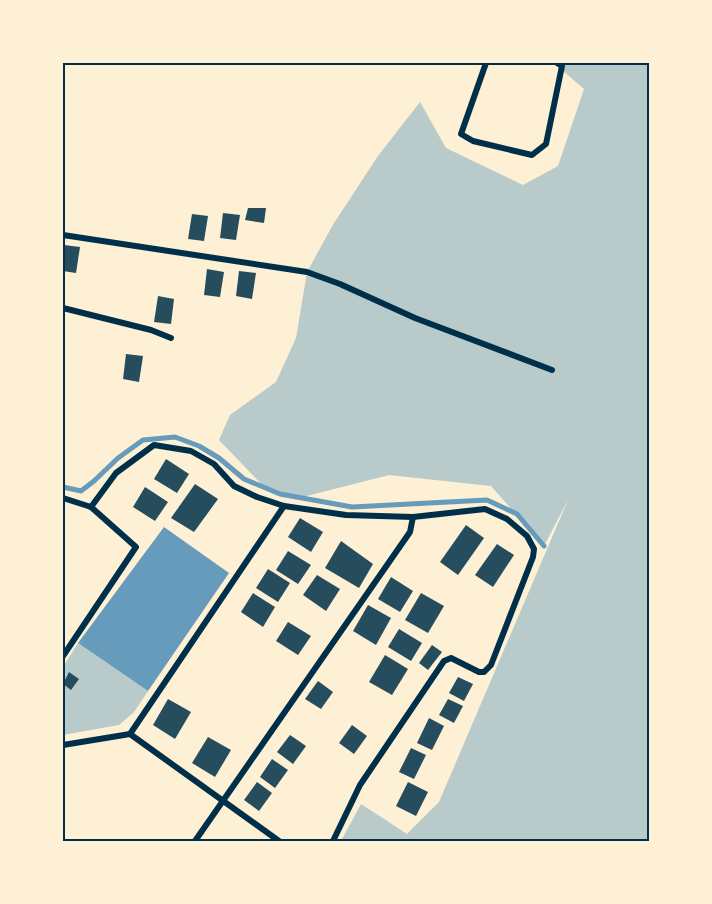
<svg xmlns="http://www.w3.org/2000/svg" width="712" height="904" viewBox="0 0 712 904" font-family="Ubuntu,sans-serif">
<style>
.green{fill:#b9caca}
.water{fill:#669bbc}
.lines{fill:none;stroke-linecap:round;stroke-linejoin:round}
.stream{stroke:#669bbc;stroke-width:5}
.building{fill:#264d5e}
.minor{stroke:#003049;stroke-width:6}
.neatline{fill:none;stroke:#003049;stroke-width:2}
</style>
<rect width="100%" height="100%" fill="#fdf0d5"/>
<!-- green -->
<g class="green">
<polygon points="554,63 649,63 649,841 341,841 361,804 407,834 439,802 568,500 544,546 491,486 389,475 299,498 265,488 219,440 230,415 276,382 296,338 307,272 334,223 378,156 420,102 446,148 523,185 558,166 584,89"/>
<polygon points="78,643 148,691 134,712 119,725 63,735 63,667"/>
</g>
<!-- water -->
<polygon class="water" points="164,527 229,573 148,691 78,643"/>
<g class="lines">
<!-- stream -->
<polyline class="stream" points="63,487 81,491 94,481 118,458 143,440 175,437 199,446 219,458 244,479 280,494 352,507 487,500 517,514 544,546"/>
</g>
<!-- building -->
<g class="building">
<polygon points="248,208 266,208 264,223 245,220"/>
<polygon points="223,213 240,215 236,240 220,238"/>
<polygon points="192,214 208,216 204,241 188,239"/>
<polygon points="64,245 80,247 76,273 63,271"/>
<polygon points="207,269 224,272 220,297 204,295"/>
<polygon points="239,271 256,273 252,299 236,296"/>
<polygon points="158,296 174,299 171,324 154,322"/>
<polygon points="126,354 143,356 139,382 123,379"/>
<polygon points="166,459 189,474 177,493 154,479"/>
<polygon points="195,484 218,499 194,532 171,518"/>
<polygon points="145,487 168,502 155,521 133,507"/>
<polygon points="300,518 323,532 311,552 288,537"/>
<polygon points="466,525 484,538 458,575 440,562"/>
<polygon points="341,541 373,564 359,588 325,568"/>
<polygon points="497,544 514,555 493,587 475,575"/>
<polygon points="288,551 311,565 298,584 276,570"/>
<polygon points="268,569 290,583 278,602 256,588"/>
<polygon points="317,575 340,589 326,611 303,595"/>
<polygon points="391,577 413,591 400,612 378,599"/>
<polygon points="253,593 275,607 263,627 241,612"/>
<polygon points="421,593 444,606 428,633 405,620"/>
<polygon points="368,605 391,618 376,645 353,631"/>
<polygon points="288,622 311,636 298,655 276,641"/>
<polygon points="399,629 422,643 411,661 388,647"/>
<polygon points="432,645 442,652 428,670 419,663"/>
<polygon points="385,655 408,669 392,695 369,682"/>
<polygon points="69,672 79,679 71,690 63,684"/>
<polygon points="458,677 473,684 464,701 449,693"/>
<polygon points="318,681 333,692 321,709 305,699"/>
<polygon points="168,699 191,712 175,739 153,725"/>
<polygon points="448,699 463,706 454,723 439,715"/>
<polygon points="429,718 444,726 432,750 417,743"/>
<polygon points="352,725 367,736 354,754 339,743"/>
<polygon points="290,735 306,746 293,764 277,752"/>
<polygon points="208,737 231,750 215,777 192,763"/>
<polygon points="411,748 426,755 414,779 399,772"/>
<polygon points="272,759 288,770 275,788 260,777"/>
<polygon points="257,782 272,793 259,811 244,800"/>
<polygon points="408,782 428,792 416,816 396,806"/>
</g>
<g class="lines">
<!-- minor -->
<g class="minor">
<polyline points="486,63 461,134 473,141 532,155 546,144 562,66 557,63"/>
<polyline points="63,235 307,272 340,284 415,318 552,370"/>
<polyline points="63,308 151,330 171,338"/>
<polyline points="63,498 91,507 136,547 63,656"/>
<polyline points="91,507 116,473 154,445 191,451 214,464 234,486 257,497 284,506 346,515 413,517 485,509 507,519 527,536 534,549 533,557 491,665 484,672 479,672 451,658 444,661 360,785 333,841"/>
<polyline points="130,734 284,506"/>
<polyline points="63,745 130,734 279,841"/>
<polyline points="195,841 410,532 413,517"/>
</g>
</g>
<!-- border -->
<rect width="712" height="904" fill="none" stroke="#fdf0d5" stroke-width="129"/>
<rect x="64" y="64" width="584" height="776" class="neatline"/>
</svg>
